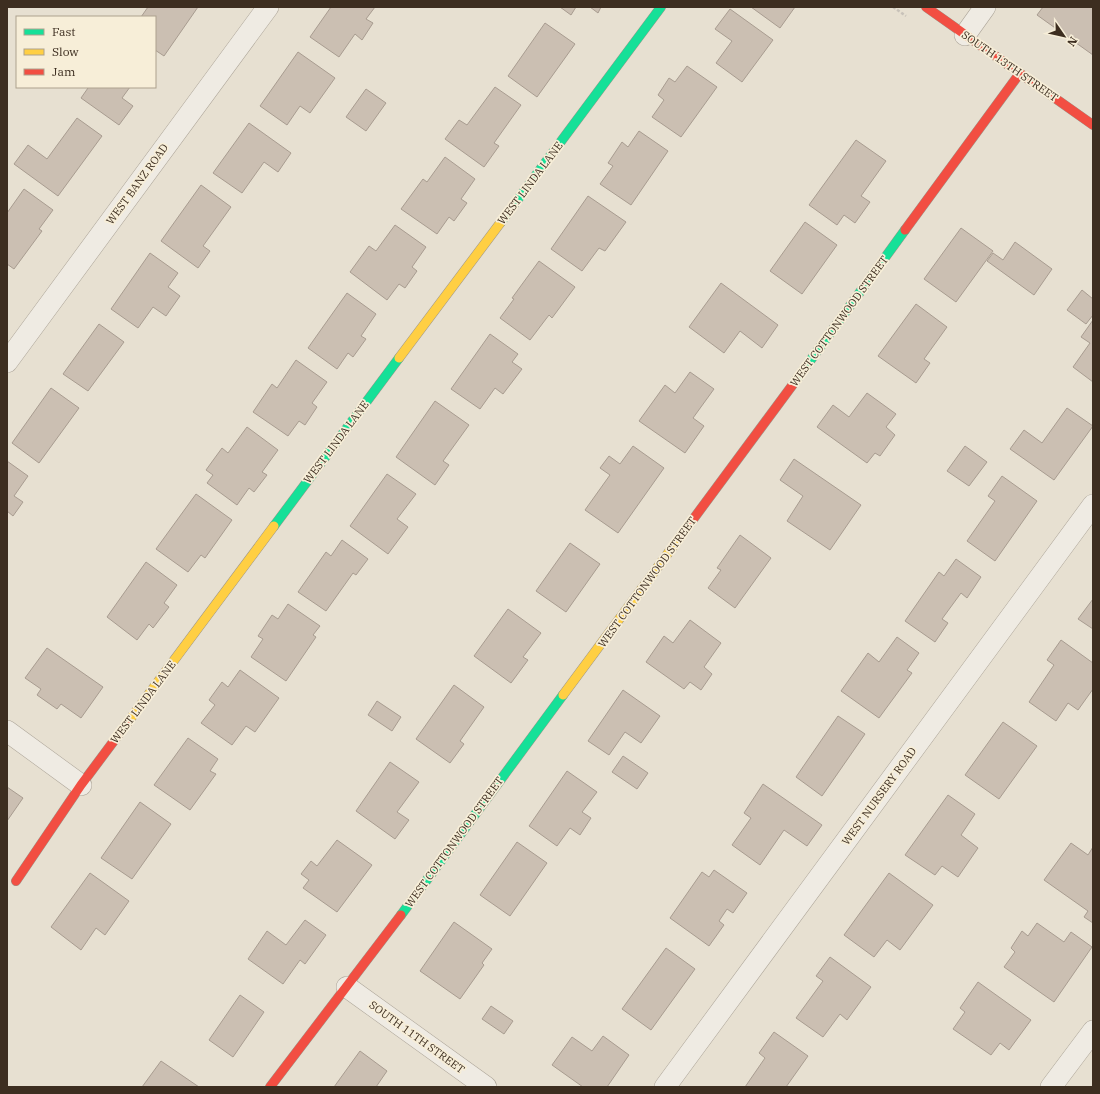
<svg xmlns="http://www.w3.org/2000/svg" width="1100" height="1094" viewBox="0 0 1100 1094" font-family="'IBM Plex Serif',serif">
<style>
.building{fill:#cbbfb2;stroke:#a89c90}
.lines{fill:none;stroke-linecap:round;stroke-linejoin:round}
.street-casing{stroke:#ada599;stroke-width:22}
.fast-casing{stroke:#9c958a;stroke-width:10}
.slow-casing{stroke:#9c958a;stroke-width:10}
.jam-casing{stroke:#9c958a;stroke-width:10}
.path{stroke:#c8c2b9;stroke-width:2.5;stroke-dasharray:3 2;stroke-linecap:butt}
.street{stroke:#efebe3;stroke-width:21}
.fast{stroke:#16e098;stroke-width:9}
.slow{stroke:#ffcf43;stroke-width:9}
.jam{stroke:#f24e42;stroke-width:9}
.labels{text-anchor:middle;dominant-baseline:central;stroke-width:3.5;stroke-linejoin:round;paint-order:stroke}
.street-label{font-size:11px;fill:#3d2e20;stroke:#f7eed8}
</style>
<rect width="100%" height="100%" fill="#e7e0d1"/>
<!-- building -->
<g class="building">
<polygon points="148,7 198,7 164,56 155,50 155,17 141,17"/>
<polygon points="331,7 375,7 366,19 373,23 362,40 355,34 339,57 310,37"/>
<polygon points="560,7 576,7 571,15"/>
<polygon points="590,7 601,7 598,13"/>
<polygon points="751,7 795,7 780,28"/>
<polygon points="1043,7 1093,7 1093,55 1037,15"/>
<polygon points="730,9 773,40 742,82 716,63 732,41 715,29"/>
<polygon points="545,23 575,44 537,97 508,76"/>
<polygon points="298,52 335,78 310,113 300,106 287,125 260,106"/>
<polygon points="687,66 717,87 681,137 652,117 664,100 658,95 669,78 675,82"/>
<polygon points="86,87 130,87 122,98 133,106 119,125 81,98 88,88"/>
<polygon points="495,87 521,105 494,143 499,146 484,167 445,139 459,120 467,125"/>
<polygon points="366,89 386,103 366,131 346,117"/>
<polygon points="77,118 102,136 58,196 14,164 28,145 47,159"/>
<polygon points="249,123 291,153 278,172 264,162 242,193 213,173"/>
<polygon points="639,131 668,151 631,205 600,184 613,166 608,163 622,142 628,147"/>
<polygon points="856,140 886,161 861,196 870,202 855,223 844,215 837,225 809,205"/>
<polygon points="445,157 475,179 461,199 467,203 454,221 449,217 437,234 401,209 423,179 427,182"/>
<polygon points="201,185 231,207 203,246 210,251 198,268 161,241"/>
<polygon points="24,189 53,210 39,229 42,231 14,269 7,264 7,213"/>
<polygon points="588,196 626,222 605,251 599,248 582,271 551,249"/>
<polygon points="805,222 837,245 802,294 770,271"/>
<polygon points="395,225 426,247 412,267 417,271 405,288 399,284 387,300 350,272 369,246 376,251"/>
<polygon points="961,228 993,251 956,302 924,279"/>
<polygon points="1015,242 1052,269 1034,295 987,261 993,253 1003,260"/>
<polygon points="150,253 178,273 168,287 180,296 166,316 153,307 138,328 111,309"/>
<polygon points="539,261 575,287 552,318 549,315 530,340 500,318 514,299 512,298"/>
<polygon points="721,283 778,325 762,348 740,331 724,353 689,327"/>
<polygon points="1082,290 1093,299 1093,315 1086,324 1067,310"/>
<polygon points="347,293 376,314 361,336 366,339 353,357 348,353 337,369 308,348"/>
<polygon points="916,304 947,327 924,359 930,363 916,383 878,356"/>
<polygon points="1093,320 1093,382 1073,367 1090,343 1081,337"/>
<polygon points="99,324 124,342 88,391 63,374"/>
<polygon points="490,334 518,354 512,362 522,369 503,394 495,388 480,409 451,389"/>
<polygon points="296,360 327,382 312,403 317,407 305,425 299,421 288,436 253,412 272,384 277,388"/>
<polygon points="690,372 714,389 693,418 704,426 685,453 639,421 665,385 675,393"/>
<polygon points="51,388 79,408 39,463 12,443"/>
<polygon points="867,393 896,414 886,427 895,435 880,456 875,453 867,463 817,427 833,405 849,417"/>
<polygon points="435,401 469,425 443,461 449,465 435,485 396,457"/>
<polygon points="1067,408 1093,426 1054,480 1010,449 1024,430 1042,443"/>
<polygon points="247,427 278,450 262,472 267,475 254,492 249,488 237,505 207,483 213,475 206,470 222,448 228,453"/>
<polygon points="633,446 664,468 618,533 585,510 610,475 600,468 609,456 620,464"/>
<polygon points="965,446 987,462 969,486 947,471"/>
<polygon points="794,459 861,505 830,550 787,521 803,496 780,480"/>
<polygon points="7,461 28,476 14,496 23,502 13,516 7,511"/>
<polygon points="387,474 416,494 397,519 408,527 388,554 350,526"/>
<polygon points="1002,476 1037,501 995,561 967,541 995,501 988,496"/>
<polygon points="196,494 232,520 205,558 201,555 188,572 156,549"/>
<polygon points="740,535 771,558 735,608 708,588 721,570 717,568"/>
<polygon points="342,540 368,559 356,575 353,573 326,611 298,592 326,552 331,556"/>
<polygon points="570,543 600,564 566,612 536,591"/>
<polygon points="956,559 981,577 967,598 961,593 942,619 948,623 935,642 905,621 939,572 944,576"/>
<polygon points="146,562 177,585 164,603 169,607 153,628 149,624 137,640 107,617"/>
<polygon points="1093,599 1093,629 1078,619"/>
<polygon points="288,604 320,626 313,635 316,637 286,681 251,657 263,639 258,636 272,615 278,619"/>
<polygon points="508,609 541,633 523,657 528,660 511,683 474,656"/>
<polygon points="690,620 721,643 704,667 712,674 701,690 690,682 684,689 646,662 664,636 673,643"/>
<polygon points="897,637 919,653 907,670 912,673 879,718 841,691 868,653 879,662"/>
<polygon points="1061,640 1093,663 1093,689 1078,710 1068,703 1056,721 1029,702 1054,665 1047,660"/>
<polygon points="47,648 103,687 81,718 61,704 57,709 37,695 41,689 25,678"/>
<polygon points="240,670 279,698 255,732 246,726 232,745 201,723 215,705 209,700 222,682 228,687"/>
<polygon points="454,685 484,707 460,741 464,744 450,763 416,739"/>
<polygon points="623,690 660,716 641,743 625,732 609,755 588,741"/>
<polygon points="377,701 401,717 392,731 368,715"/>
<polygon points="838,716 865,734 822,796 796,777"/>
<polygon points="1003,722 1037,746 999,799 965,775"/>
<polygon points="188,738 218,759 210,771 216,774 190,810 154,785"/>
<polygon points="623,756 648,773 637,789 612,772"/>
<polygon points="390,762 419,782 397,812 409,820 395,839 356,811"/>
<polygon points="567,771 597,792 582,812 591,818 580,835 570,828 557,846 529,826"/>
<polygon points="763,784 822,825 807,846 784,830 760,865 732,845 751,818 744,813"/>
<polygon points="7,787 23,798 7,821"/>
<polygon points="948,795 975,814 961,835 978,848 958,877 942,866 935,875 905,855"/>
<polygon points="140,802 171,824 132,879 101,858"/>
<polygon points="337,840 372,865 337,912 303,888 309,880 301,874 311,861 317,866"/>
<polygon points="517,842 547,863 510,916 480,895"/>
<polygon points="1071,843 1088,855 1093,847 1093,923 1084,917 1088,911 1044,880"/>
<polygon points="714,870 747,893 733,913 727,909 719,921 724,925 709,946 670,918 702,872 709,877"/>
<polygon points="90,873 129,901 105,935 96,928 81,950 51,927"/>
<polygon points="889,873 933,905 900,950 887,940 874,957 844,935"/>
<polygon points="305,920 326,935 305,964 300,960 283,984 248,959 267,931 286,945"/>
<polygon points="454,922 492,949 482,963 484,965 460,999 420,971"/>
<polygon points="1037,923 1064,942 1071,932 1092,947 1054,1002 1004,967 1015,952 1011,948 1022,931 1028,936"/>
<polygon points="666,948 695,969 651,1030 622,1009"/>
<polygon points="830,957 871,987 847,1020 840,1014 823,1037 796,1018 823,981 816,976"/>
<polygon points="978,982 1031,1020 1009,1050 1000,1043 991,1055 953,1029 965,1012 960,1008"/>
<polygon points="240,995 264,1012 233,1057 209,1040"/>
<polygon points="491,1006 513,1021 504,1034 482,1019"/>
<polygon points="774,1032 808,1056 786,1087 745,1087 765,1058 759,1053"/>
<polygon points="603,1036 629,1055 607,1087 583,1087 552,1065 572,1037 592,1051"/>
<polygon points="360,1051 387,1071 376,1087 334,1087"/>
<polygon points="161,1061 199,1087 142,1087"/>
</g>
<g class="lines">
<defs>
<g id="street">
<polyline points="965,35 985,7"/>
<polyline points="7,362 268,7"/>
<polyline points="7,731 81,785"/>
<polyline points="347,987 486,1087"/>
<polyline points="665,1087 1093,505"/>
<polyline points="1051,1087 1093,1031"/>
</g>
<g id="fast">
<polyline points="501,222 661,7"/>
<polyline points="794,383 905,230"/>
<polyline points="274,526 399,358"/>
<polyline points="401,915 563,695"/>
</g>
<g id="slow">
<polyline points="399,358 501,222"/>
<polyline points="563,695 680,537"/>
<polyline points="128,722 274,526"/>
</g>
<g id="jam">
<polyline points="926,7 1093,125"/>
<polyline points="905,230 1020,73"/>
<polyline points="680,537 794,383"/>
<polyline points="16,881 81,785 128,722"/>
<polyline points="270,1087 401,915"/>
</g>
</defs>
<!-- street casing -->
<use href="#street" class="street-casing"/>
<!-- fast casing -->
<use href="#fast" class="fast-casing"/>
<!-- slow casing -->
<use href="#slow" class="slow-casing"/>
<!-- jam casing -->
<use href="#jam" class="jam-casing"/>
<!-- path -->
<polyline class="path" points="893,7 906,16"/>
<!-- street -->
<use href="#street" class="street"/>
<!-- fast -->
<use href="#fast" class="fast"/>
<!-- slow -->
<use href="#slow" class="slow"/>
<!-- jam -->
<use href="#jam" class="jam"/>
</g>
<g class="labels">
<!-- street labels -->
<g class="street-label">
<text transform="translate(1010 66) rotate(35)">SOUTH 13TH STREET</text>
<text transform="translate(530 183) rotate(-53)">WEST LINDA LANE</text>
<text transform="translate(137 184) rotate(-54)">WEST BANZ ROAD</text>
<text transform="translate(839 321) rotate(-54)">WEST COTTONWOOD STREET</text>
<text transform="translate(336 442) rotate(-53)">WEST LINDA LANE</text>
<text transform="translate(647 582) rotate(-54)">WEST COTTONWOOD STREET</text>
<text transform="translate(143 702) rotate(-53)">WEST LINDA LANE</text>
<text transform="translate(879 796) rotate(-54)">WEST NURSERY ROAD</text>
<text transform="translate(454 842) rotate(-54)">WEST COTTONWOOD STREET</text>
<text transform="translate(417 1037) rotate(36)">SOUTH 11TH STREET</text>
</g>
</g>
<!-- border -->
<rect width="1100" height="1094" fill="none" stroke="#3d2e20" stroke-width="16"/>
<!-- legend -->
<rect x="16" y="16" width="140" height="72" fill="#f7eed8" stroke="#ada18e"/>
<rect x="24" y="29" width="20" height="6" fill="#16e098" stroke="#ada18e"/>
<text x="52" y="36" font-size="12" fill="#3d2e20">Fast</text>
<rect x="24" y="49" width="20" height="6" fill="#ffcf43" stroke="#ada18e"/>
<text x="52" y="56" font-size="12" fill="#3d2e20">Slow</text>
<rect x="24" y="69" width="20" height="6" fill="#f24e42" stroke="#ada18e"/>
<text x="52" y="76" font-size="12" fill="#3d2e20">Jam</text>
<!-- north arrow -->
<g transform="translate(1064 36) rotate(124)" stroke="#f7eed8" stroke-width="3" paint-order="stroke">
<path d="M0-3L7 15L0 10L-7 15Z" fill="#3d2e20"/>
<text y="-6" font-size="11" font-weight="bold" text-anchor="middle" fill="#3d2e20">N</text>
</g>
</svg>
